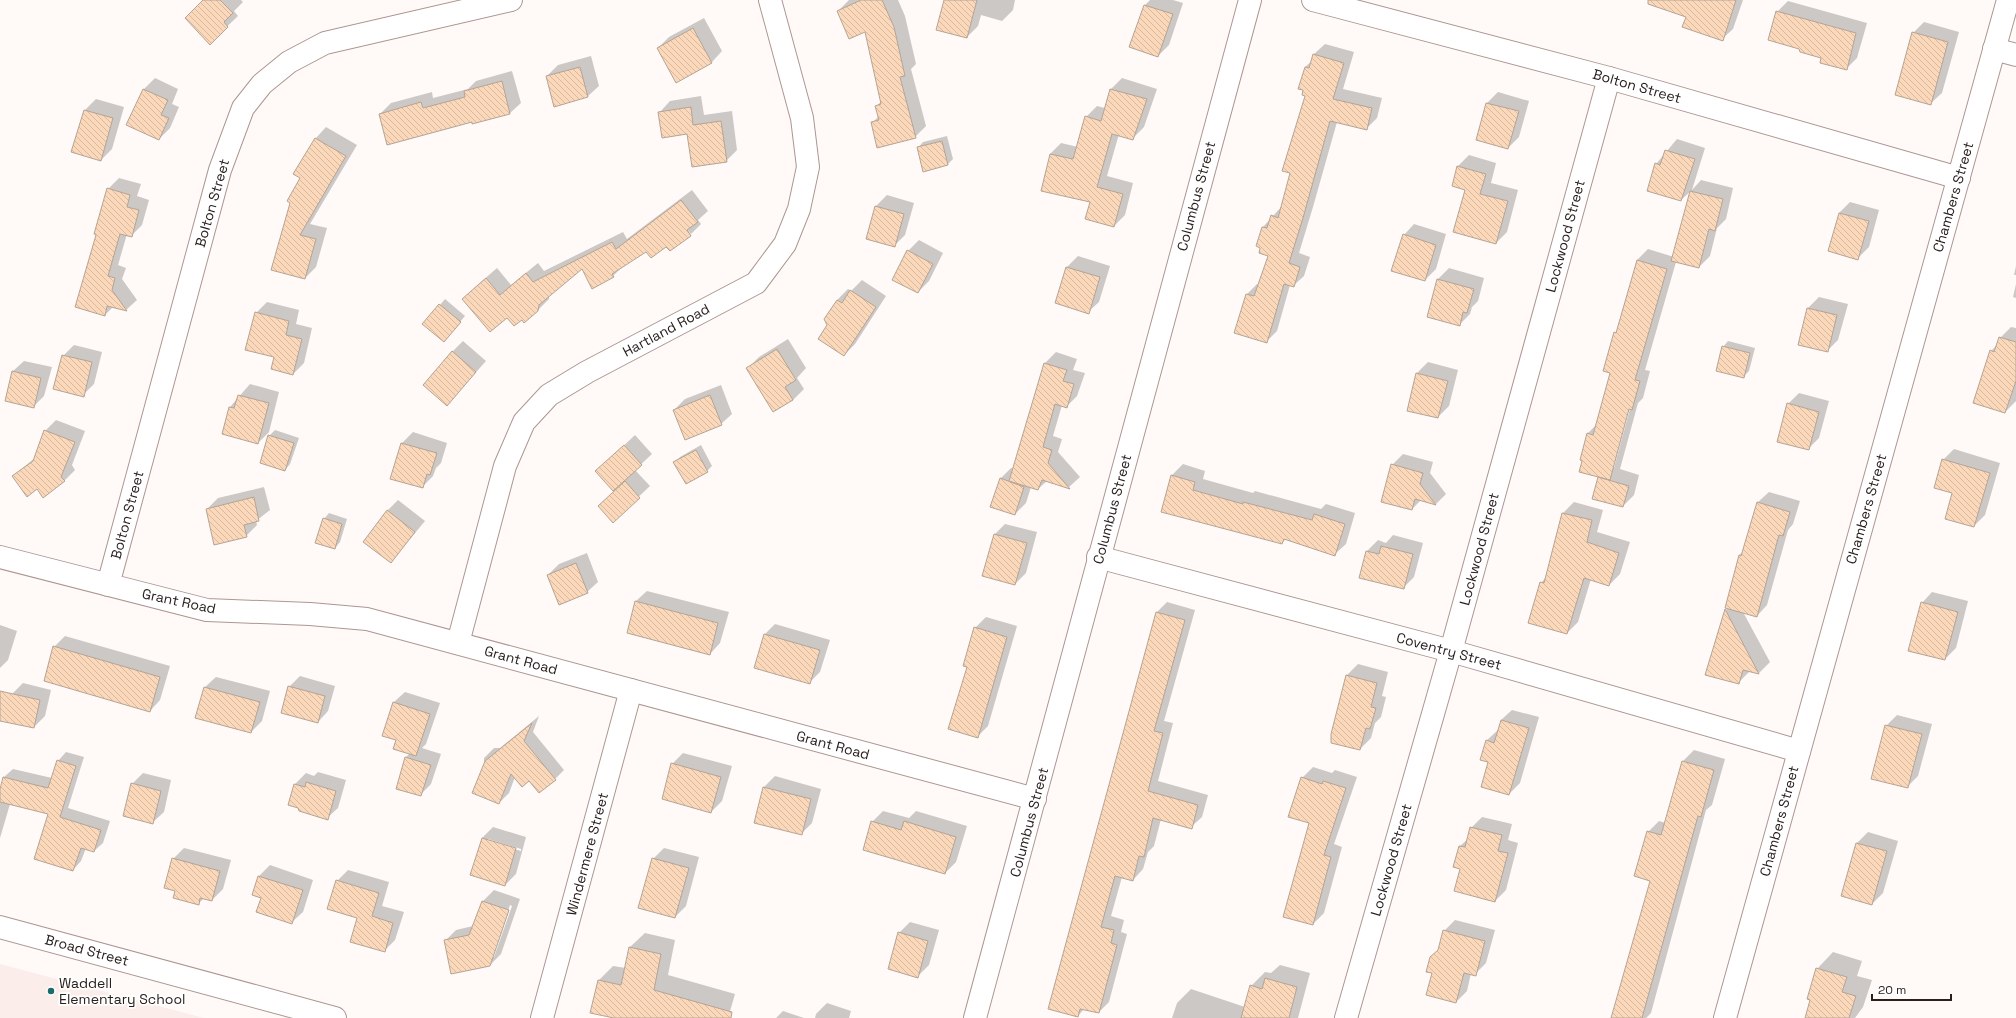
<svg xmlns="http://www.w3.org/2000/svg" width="2016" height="1018" viewBox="0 0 2016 1018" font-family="'Space Grotesk',sans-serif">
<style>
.built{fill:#fbedea}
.shadow{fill:#0003;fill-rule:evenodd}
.building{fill:url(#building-back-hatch);stroke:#b5a495}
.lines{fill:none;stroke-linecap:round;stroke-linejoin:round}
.street-casing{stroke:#ae9691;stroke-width:24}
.secondary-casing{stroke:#ae9691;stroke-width:24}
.street{stroke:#fff;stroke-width:22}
.secondary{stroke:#fff;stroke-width:22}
.poi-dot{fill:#1d6a6c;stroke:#fff;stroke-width:1.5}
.labels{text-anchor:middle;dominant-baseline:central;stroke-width:3.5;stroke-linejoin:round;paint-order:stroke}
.street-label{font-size:14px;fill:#29201e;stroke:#fff}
.poi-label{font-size:14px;fill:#29201e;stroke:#fff;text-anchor:start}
</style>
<defs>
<pattern id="building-back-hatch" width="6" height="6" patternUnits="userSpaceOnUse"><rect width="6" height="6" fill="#fad8b9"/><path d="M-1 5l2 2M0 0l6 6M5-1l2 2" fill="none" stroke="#d6b99f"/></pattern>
</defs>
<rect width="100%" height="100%" fill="#fffaf8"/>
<!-- built -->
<polygon class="built" points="0,964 204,1018 0,1018"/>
<!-- shadow -->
<g class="shadow">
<polygon points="204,0 241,0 243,2 234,11 238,16 210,43"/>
<polygon points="849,0 898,0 905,16 916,64 911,69 926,126 915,137 872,123 879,116 876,106 882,101 866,31 838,11"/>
<polygon points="945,0 1015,0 1013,10 1002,21 981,15 978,26 967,37"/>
<polygon points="1150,0 1173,0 1183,3 1169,45 1158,56 1131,46 1145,5"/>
<polygon points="1674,0 1743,0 1733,29 1722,39 1687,16"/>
<polygon points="1788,1 1867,23 1857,58 1846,69 1800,48 1777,12"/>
<polygon points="704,18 722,51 712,62 658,48 669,37"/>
<polygon points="1924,22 1959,32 1942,93 1931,103 1913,33"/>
<polygon points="1325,44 1354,52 1343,89 1382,98 1377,118 1366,129 1337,122 1313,207 1299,253 1310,257 1304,276 1293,286 1290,285 1277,331 1266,342 1247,294 1257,284 1259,285 1270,256 1261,247 1257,245 1263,227 1282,206 1291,172 1306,95 1305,67 1313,60 1314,54"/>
<polygon points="591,56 599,86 588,96 547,76 558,65"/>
<polygon points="512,71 521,103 510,113 380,114 391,103 432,92 433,98 468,89 476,81"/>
<polygon points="155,78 178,89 172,104 179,107 170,128 159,139 128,124 144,89"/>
<polygon points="1122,78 1157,89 1144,127 1133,138 1119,134 1107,176 1133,183 1125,215 1114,226 1050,154 1061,143 1078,147 1086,117 1097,106 1105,108 1111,89"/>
<polygon points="1498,92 1529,101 1519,137 1508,148 1477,139 1487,103"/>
<polygon points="701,96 704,115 732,111 737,150 726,161 660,112 670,101"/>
<polygon points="96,99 124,107 112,149 101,160 72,152 85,110"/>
<polygon points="326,127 357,145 310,224 327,228 316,267 305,278 273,269 302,178 294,174 316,138"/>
<polygon points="947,136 953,159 948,164 918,148 923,142"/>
<path d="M1677 139 1705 148 1692 190 1701 180 1733 188 1726 219 1717 228 1710 256 1699 267 1676 262 1645 370 1650 371 1643 398 1638 403 1620 469 1639 475 1634 495 1623 506 1599 478 1588 433 1597 424 1611 372 1615 333 1618 329 1637 260 1648 249 1674 257 1691 191 1681 200 1656 164ZM1629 404 1631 405 1614 468H1612Z"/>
<polygon points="1469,155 1496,163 1491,183 1518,190 1507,232 1496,243 1466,189 1458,166"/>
<polygon points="119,178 141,184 137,196 149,200 142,225 131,236 127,234 118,265 126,268 122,279 137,300 126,310 113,307 105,315 98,234 108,189"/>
<polygon points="692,190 708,211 698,220 701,224 691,234 685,226 691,235 670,250 667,245 646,251 624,265 613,276 582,267 549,295 549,299 538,310 522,318 507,317 474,288 497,268 511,285 538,263 544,271 623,232 627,239"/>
<polygon points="887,195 914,203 905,235 894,246 867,239 876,206"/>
<polygon points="1850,202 1879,210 1869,247 1858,258 1839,213"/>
<polygon points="1414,224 1446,234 1436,269 1425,280 1404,235"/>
<polygon points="919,240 943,253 929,281 918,292 908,251"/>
<polygon points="1078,256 1110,266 1099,302 1088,312 1056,302 1067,267"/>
<polygon points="2016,266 2016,275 2014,275"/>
<polygon points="1449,268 1484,278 1478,301 1472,307 1470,314 1459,325 1438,279"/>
<polygon points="862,280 886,296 855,344 844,355 825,319 837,300 848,289 851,291"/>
<polygon points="2016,284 2016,298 2013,297"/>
<polygon points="1819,297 1848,304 1838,340 1827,351 1808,308"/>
<polygon points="445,299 465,316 449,335 424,324"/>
<polygon points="267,302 299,310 296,324 312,328 304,363 293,374 275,356 256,313"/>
<polygon points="2011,327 2016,328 2016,401 2005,412 1991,351 1998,344 2000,338"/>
<polygon points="788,339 806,368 797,378 804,389 793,400 774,411 748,368 759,357"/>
<polygon points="463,341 486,361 447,405 452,352"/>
<polygon points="1728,341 1755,348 1749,371 1743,377 1723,347"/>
<polygon points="74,345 102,352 94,384 83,395 63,356"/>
<polygon points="1056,352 1077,359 1073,370 1085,373 1077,396 1066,407 1062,405 1053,436 1062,439 1058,452 1080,477 1069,487 1047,481 1038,489 1031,487 1026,503 1015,514 1000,479 1011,468 1014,469 1045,363"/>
<polygon points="24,361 52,367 44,396 33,407 13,371"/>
<polygon points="1428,362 1458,370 1449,406 1438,417 1408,410 1417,373"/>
<polygon points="250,384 279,392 269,432 258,443 230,407"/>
<polygon points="721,385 732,414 721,424 674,410 685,399"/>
<polygon points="1799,393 1829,401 1819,438 1808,449 1788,404"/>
<polygon points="56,420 85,431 72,465 75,470 64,481 37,488 13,476 36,457 45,431"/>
<polygon points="275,430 299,438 290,464 285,470 269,436"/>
<polygon points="413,432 447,443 441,463 436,468 433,476 422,487 392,478 402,443"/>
<polygon points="635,435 652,454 635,470 650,486 613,521 599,506 614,491 597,471"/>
<polygon points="701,445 712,466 707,471 675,462 680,457"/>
<polygon points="1954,449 2000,463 1985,515 1974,526 1953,492 1943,460"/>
<polygon points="1403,454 1433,462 1430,473 1446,494 1436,504 1421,500 1412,509 1392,465"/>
<polygon points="1183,464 1205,471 1203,479 1253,493 1255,491 1321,509 1326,504 1355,513 1346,544 1335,554 1286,539 1282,543 1162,511 1172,475"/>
<polygon points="264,487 270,510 256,521 257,525 246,536 207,509 218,498"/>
<polygon points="1769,492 1800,501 1793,524 1788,530 1767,605 1757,616 1743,612 1770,662 1759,673 1750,671 1738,683 1707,674 1727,608 1739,555 1743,552 1758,502"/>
<polygon points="398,500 425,521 391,562 387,511"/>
<polygon points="1574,502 1603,510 1597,532 1630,542 1620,574 1609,585 1591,579 1578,622 1567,633 1541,583 1546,577 1563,513"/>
<polygon points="329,513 347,519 340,542 335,548 324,519"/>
<polygon points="1005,524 1037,532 1026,573 1015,584 994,535"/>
<polygon points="1393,535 1423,543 1414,577 1403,588 1367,551 1378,540 1386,543"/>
<polygon points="587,553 598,582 587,592 548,575 559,564"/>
<polygon points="647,591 729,612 720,643 710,654 636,601"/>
<polygon points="1932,592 1968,601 1956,648 1945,659 1922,603"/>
<polygon points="1167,602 1195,610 1164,721 1173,723 1158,781 1208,795 1202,817 1191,827 1161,819 1154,846 1148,852 1143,869 1133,880 1122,877 1111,916 1124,920 1121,932 1127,934 1109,1002 1099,1012 1084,1009 1078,1016 1049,1008 1157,612"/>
<polygon points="986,617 1017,626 988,726 977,737 968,666 975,628"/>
<polygon points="775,624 830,640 820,672 809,683 764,635"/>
<polygon points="0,625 17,631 8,660 0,668"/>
<polygon points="65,636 170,666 160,700 150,711 54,647"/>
<polygon points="1358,664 1388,672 1382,696 1386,697 1381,717 1375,723 1371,738 1360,749 1332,734 1347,675"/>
<polygon points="300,676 335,686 328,711 318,722 289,687"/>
<polygon points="216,677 270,691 262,721 251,732 205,687"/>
<polygon points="23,683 51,690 45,716 34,727 12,694"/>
<polygon points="405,692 440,703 426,744 422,748 441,754 431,784 420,795 406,757 410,753 397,740 394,702"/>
<polygon points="1512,710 1539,717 1520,783 1509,794 1490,762 1486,741 1498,730 1501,720"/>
<polygon points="1897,715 1932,724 1918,776 1907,787 1886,726"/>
<polygon points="539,716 533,732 564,770 555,779 529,780 515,777 509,793 499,803 484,765 484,758 494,748 500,748"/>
<polygon points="1694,750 1725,759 1712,805 1706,810 1651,1013 1646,1018 1619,1018 1651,880 1648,832 1659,821 1666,823 1683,761"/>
<polygon points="66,752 84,757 68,808 110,821 103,843 94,851 86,848 81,861 73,870 50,814 10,804 0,838 0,793 4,777 13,769 52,778 58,761"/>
<polygon points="683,753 732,766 722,801 711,812 672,764"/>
<polygon points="1313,767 1332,773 1335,770 1357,777 1334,844 1342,847 1324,913 1313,924 1310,823 1302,778"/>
<polygon points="318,772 346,780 338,808 327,818 295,784 306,773 314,776"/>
<polygon points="143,773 171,780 164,812 153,822 132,784"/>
<polygon points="775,776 821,789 812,823 801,834 764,787"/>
<polygon points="883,811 909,818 916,811 967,826 956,862 945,873 872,822"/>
<polygon points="1482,817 1512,824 1508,840 1518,843 1506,890 1495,901 1461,868 1460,846 1469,838 1471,828"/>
<path d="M493 827 526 837 516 874 505 885 482 838ZM488 839 521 849V851L488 841Z"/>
<polygon points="1868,832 1898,841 1883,893 1872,904 1857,843"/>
<polygon points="184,848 231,860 223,889 212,900 204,898 198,904 177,890 173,859"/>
<polygon points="664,848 699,857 686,906 675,917 653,859"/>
<polygon points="270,865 313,880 303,912 292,922 262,897 259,876"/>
<polygon points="348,870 389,882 382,906 404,912 395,940 384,951 358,917 337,881"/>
<path d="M494 890 520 899 501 954 490 965 445 941 456 930 473 926 483 901ZM510 905 512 906 494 957H492Z"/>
<polygon points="1455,920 1495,930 1486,963 1475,974 1471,973 1467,991 1456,1002 1439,949 1444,931"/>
<polygon points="910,922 939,930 929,965 918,976 899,933"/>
<polygon points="645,933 675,940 668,975 735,994 728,1018 619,1018 599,980 613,966 626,968 630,947"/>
<polygon points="1833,952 1862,961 1857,976 1872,980 1863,1007 1855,1018 1806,1018 1812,999 1817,969"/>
<polygon points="1280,965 1310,973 1298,1018 1172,1018 1177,1003 1191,989 1245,1007 1251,986 1265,972 1271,973"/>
<polygon points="827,1003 851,1011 849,1018 815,1018 816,1014"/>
<polygon points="783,1011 804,1018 776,1018"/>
</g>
<!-- building -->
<g class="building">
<polygon points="203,0 220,0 233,13 224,22 228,27 210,45 185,18"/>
<polygon points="861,0 882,0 894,27 905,76 900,77 916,138 877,148 871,122 879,120 875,106 881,104 865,32 849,39 837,11"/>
<polygon points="944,0 977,0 967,38 936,30"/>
<polygon points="1648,0 1736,0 1723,41 1682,27 1686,17 1648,4"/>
<polygon points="1144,5 1173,14 1158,57 1129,47"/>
<polygon points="1776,11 1856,33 1847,70 1820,63 1821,58 1800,52 1799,49 1768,40"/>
<polygon points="693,28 712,63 676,83 657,48"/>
<polygon points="1912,32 1948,42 1931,105 1895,95"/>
<polygon points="1313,54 1344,63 1333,99 1372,108 1367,130 1330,121 1303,218 1289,263 1300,267 1294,287 1284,284 1267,343 1234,333 1246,294 1254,296 1268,256 1259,253 1260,248 1256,246 1262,227 1267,228 1271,215 1278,218 1290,173 1282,171 1305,96 1302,95 1303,90 1298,89 1305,67 1309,68"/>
<polygon points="580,67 588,97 554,107 546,76"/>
<polygon points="502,81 510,114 472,124 472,122 387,145 379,114 421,102 423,108 465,97 464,91"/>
<polygon points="143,89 168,100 161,115 169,118 159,140 126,125"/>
<polygon points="1110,89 1147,99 1133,140 1112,134 1097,187 1123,194 1114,227 1085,219 1090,202 1041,191 1050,154 1073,159 1085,116 1101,121"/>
<polygon points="1486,103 1519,111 1508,149 1476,140"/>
<polygon points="691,107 693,125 721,121 727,162 692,167 687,134 662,138 658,112"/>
<polygon points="84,110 113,118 101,161 71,152"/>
<polygon points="315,138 346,156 300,235 316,239 305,279 271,270 290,203 287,201 300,178 293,174"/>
<polygon points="942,141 948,165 923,172 917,147"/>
<polygon points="1665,150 1695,159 1681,201 1647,191 1655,163 1660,165"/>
<polygon points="1457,166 1486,174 1480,194 1508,201 1496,244 1453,232 1465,190 1452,186"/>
<polygon points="107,188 130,195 127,207 139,210 132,237 120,234 108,276 115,278 112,290 127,311 107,306 105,316 75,307 96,235 94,234"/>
<polygon points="1690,191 1723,199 1715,231 1709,229 1699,268 1671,261"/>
<polygon points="681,200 698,222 687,230 691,236 670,251 666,247 651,258 646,252 612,274 614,277 592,289 582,269 539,305 538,311 524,323 522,320 514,326 507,318 490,332 462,299 486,278 500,295 526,273 533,282 612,242 616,249"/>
<polygon points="875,206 904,214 895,247 866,239"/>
<polygon points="1839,213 1869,221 1858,260 1828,251"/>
<polygon points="1403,234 1436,245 1425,281 1391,271"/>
<polygon points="907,250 933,264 918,293 892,280"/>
<polygon points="1637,260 1667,269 1635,380 1640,381 1632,410 1629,409 1610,480 1579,472 1582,461 1580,460 1587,433 1593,435 1610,373 1603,371 1614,332 1616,333"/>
<polygon points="1066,267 1100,277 1089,314 1055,303"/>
<polygon points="1437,279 1474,289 1467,313 1463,312 1460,326 1427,317"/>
<polygon points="850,290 876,307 844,356 818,339 827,325 824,319 837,300 842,303"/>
<polygon points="439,304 461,322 444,342 422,324"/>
<polygon points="1807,308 1837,315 1828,352 1798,345"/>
<polygon points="255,312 289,321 286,335 302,339 293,375 271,369 274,357 245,350"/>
<polygon points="1999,337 2016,342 2016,381 2005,413 1973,403 1990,350 1994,352"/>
<polygon points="1722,346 1750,353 1744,378 1716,371"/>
<polygon points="777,349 796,380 785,387 793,400 773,412 746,368"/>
<polygon points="452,351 476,372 447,406 423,385"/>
<polygon points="62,355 92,362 84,397 53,389"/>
<polygon points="1044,363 1067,370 1063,381 1074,384 1067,408 1055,404 1043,447 1052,450 1048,463 1070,489 1042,480 1038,490 1009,481"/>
<polygon points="12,371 41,378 34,408 5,401"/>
<polygon points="1416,373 1448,381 1438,418 1407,411"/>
<polygon points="238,395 269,403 258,444 222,434 229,407 234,408"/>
<polygon points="710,395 722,425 685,440 673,410"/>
<polygon points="1787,403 1819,412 1809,450 1777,442"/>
<polygon points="44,430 75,442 61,477 65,481 43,498 37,489 27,497 12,476 33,461"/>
<polygon points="268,435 294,443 285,471 260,463"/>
<polygon points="401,443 437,453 430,475 427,474 423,488 390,479"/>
<polygon points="624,445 642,465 613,491 595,471"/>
<polygon points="696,450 708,472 686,484 673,462"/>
<polygon points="1942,459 1990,473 1974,527 1945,519 1952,493 1934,488"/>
<polygon points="1391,464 1423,473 1420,484 1436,505 1415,499 1412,510 1381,502"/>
<polygon points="1171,475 1195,482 1193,490 1243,504 1243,502 1312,520 1314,514 1345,524 1335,556 1284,539 1282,544 1161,512"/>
<polygon points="1598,477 1629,486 1623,507 1592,499"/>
<polygon points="1000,478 1024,487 1015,515 990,507"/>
<polygon points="625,481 640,498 613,523 598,506"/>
<polygon points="254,497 259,521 244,525 247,537 214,545 206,509"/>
<polygon points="1757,502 1790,512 1783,536 1779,535 1757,617 1725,608 1739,555 1741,556"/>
<polygon points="387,510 415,532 391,563 363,542"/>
<polygon points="1562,513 1592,520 1587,542 1619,553 1609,586 1584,578 1567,634 1528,623 1540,582 1544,583"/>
<polygon points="323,518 342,524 335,549 315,543"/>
<polygon points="994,534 1027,543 1015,585 982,576"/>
<polygon points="1381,546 1413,554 1404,589 1359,578 1366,551 1379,554"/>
<polygon points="576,563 588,593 559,605 547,575"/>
<polygon points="635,601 718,623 710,655 627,633"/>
<polygon points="1921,602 1958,612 1945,660 1908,651"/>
<polygon points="1725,609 1759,674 1743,670 1739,684 1705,675"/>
<polygon points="1156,612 1185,620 1154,731 1163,733 1148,791 1198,805 1192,829 1153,818 1144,857 1139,856 1133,881 1115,876 1101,927 1114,930 1111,943 1117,945 1099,1013 1080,1009 1078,1017 1048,1009"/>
<polygon points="974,627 1007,637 978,738 948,729 967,667 963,666"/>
<polygon points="764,634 820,650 810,684 754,668"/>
<polygon points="53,646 160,677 150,712 44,681"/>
<polygon points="1346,675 1377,683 1371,707 1376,708 1370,729 1366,728 1360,750 1331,743 1331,734"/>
<polygon points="288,686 325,696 318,723 281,713"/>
<polygon points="204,687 260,702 251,733 195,718"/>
<polygon points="0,691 40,700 34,728 0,721"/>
<polygon points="393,702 430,714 416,756 393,749 396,740 382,736"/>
<polygon points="1501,720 1529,728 1509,795 1481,787 1488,762 1480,760 1486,740 1494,743"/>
<polygon points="532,723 524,741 556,780 539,793 529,781 522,787 511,774 499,804 472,793 485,761"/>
<polygon points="1885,725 1922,734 1908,788 1871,779"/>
<polygon points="405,757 431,765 421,796 396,789"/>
<polygon points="57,760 76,766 60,817 101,830 94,852 81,848 73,871 34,859 48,814 0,802 0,789 3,777 48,788"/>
<polygon points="1682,761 1714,770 1701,817 1698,816 1642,1018 1611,1018 1650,881 1634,876 1647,831 1661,835"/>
<polygon points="671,763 721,777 711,813 662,799"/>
<polygon points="1301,777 1322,784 1323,781 1346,788 1324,855 1331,857 1313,925 1283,917 1309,823 1288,817"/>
<polygon points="306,782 336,791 328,820 299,811 298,808 288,805 294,784 305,787"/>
<polygon points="131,783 161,791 153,824 123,816"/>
<polygon points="763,787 811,799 802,835 754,823"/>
<polygon points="871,821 901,830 904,821 956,837 945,874 863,850"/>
<polygon points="1470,827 1502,835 1498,851 1508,853 1495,902 1454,891 1460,869 1453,867 1459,846 1465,847"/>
<polygon points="482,838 516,848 505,886 470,875"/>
<polygon points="1856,843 1887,851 1872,905 1841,896"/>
<polygon points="172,858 220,871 212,901 200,898 199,905 173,898 175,891 164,888"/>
<polygon points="652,858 689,868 675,918 638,908"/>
<polygon points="258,876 303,890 292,924 256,912 261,898 252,895"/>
<polygon points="336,880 379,893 372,916 393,923 385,952 350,942 357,918 327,909"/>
<polygon points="482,901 509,910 490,966 451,974 444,940 469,935"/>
<polygon points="1443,930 1485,941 1476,976 1464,973 1456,1003 1426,995 1432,973 1426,972 1430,957 1438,950"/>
<polygon points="898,932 928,941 918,978 888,969"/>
<polygon points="629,947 661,954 654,990 732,1012 731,1018 614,1018 590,1013 598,980 621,985"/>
<polygon points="1816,968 1847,977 1842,992 1856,996 1849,1018 1805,1018 1810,1000 1807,999"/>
<polygon points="1265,978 1297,987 1289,1018 1241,1018 1250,985 1262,989"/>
</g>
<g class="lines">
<defs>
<g id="street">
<polyline points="1313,0 1609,78 1959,178"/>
<polyline points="1994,49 2016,55"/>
<polyline points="0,557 207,610 310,614 367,619 1035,799"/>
<polyline points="1098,557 1451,651 1799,751"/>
<polyline points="108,585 220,170 243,108 262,84 289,62 325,43 511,0"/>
<polyline points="458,643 505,466 524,422 549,395 587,372 756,283 785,244 799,209 808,167 802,118 770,0"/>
<polyline points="542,1018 631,690"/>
<polyline points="975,1018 1250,0"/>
<polyline points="1346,1018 1451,651 1609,78"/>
<polyline points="1725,1018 2008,0"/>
</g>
<polyline id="secondary" points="0,927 335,1018"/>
</defs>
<!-- street casing -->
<use href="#street" class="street-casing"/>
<!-- secondary casing -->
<use href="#secondary" class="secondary-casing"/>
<!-- street -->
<use href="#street" class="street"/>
<!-- secondary -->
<use href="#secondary" class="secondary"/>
</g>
<!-- markers -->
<circle class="poi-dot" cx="51" cy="991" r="4"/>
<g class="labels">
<!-- street labels -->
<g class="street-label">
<text transform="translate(1637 86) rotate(16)">Bolton Street</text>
<text transform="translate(1196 196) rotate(-75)">Columbus Street</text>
<text transform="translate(1953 197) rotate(-74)">Chambers Street</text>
<text transform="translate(212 203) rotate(-74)">Bolton Street</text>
<text transform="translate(1565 236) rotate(-75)">Lockwood Street</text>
<text transform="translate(666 330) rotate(-28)">Hartland Road</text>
<text transform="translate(1112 509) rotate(-75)">Columbus Street</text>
<text transform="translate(1866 509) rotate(-74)">Chambers Street</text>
<text transform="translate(127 515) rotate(-75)">Bolton Street</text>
<text transform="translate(1479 549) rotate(-75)">Lockwood Street</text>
<text transform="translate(179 601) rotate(12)">Grant Road</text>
<text transform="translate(1449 651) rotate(15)">Coventry Street</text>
<text transform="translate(521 660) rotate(15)">Grant Road</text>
<text transform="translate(833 745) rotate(15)">Grant Road</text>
<text transform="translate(1779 821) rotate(-75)">Chambers Street</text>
<text transform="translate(1029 822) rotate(-75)">Columbus Street</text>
<text transform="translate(587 854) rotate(-75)">Windermere Street</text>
<text transform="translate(1391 860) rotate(-74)">Lockwood Street</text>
<text transform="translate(87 950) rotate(15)">Broad Street</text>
</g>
<!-- poi labels -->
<g class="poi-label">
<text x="59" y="983">Waddell<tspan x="59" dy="16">Elementary School</tspan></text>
</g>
</g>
<!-- scale -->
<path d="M1872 994v6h79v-6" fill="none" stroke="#29201e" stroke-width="2"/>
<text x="1878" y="994" font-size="12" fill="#29201e" stroke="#ffffff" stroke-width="3" paint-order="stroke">20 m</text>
</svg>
